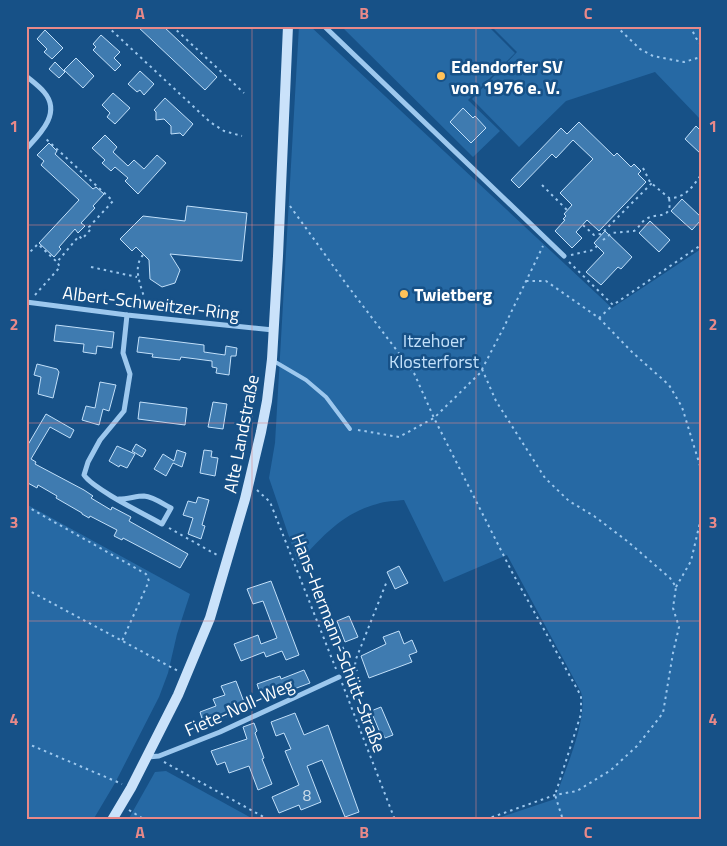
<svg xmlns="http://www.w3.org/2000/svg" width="727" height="846" viewBox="0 0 727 846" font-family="'Titillium Web',sans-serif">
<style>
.green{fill:#2669a4}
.building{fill:#3f7bb0;stroke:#c2e0fa}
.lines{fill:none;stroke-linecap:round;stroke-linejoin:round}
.path{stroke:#9dc8ee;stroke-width:2;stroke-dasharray:2.5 4;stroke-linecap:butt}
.lane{stroke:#9dc8ee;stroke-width:4}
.street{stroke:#9dc8ee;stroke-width:5}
.secondary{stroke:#cae2fa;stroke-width:10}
.grid{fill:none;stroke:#e88989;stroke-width:1;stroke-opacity:0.55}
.poi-dot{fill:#ffc259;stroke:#175187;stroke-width:2}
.labels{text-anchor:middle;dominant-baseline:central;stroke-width:5;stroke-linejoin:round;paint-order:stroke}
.number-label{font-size:15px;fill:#cfdeeb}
.poi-label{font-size:18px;font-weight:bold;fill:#fff;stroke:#175187;text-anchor:start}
.street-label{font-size:18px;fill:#fff;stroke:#175187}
.park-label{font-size:18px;fill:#c2e0fa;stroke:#175187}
.neatline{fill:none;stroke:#e88989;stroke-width:2}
.grid-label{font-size:16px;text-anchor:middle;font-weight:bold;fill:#e88989}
</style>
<rect width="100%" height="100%" fill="#175187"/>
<!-- green -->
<g class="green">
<path d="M299 26H310L612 308 701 249V820H492L555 799C564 773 589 717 581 692L507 555 444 582 404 500C395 501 385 501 377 504 342 513 321 538 298 563L269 478 275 443Z"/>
<polygon points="341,26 488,26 515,53 468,100 500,131 473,157"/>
<polygon points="491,26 701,26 701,120 655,72 566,101 519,147 472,99 517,52"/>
<polygon points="26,504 190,594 177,634 168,673 159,697 115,783 93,820 26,820"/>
<polygon points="166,771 255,820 128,820 155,772"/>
</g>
<!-- building -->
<g class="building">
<polygon points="137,26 163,26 217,77 205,90"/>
<polygon points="45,30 63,48 52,59 44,52 47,49 37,39"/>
<polygon points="101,35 120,52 114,58 121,65 115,71 93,50 96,47 93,44"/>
<polygon points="76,58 94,76 83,88 64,70"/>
<polygon points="55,62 65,72 59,78 49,69"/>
<polygon points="140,71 154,84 144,95 140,90 137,92 128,84"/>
<polygon points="113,93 130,108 115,124 107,117 110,113 102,105"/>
<polygon points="165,98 193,124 183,136 180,133 171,134 171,126 164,119 156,120 156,112 154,110"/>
<polygon points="463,108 473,118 475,116 486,128 471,143 450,122"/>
<polygon points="579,122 614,156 617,153 631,167 634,164 641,171 638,174 646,182 599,231 587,220 576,232 582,238 572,248 555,231 565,220 563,219 566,216 564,214 572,205 560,193 593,159 573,140 556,158 552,154 519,188 511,180 561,128 567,134"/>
<polygon points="696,126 701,131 701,154 685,139"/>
<polygon points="105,135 117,147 113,152 128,166 134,160 144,169 157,155 166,163 138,194 125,181 128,178 115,167 111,171 102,163 105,160 92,148"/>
<polygon points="49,143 57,151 55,154 93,189 96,187 104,194 93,206 95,208 81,223 85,226 78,233 75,229 59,247 61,249 54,257 39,243 79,200 41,165 44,161 37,155"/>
<polygon points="682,199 701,217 701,220 692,230 671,211"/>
<polygon points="187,206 247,213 242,261 170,254 180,270 175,283 162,287 150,279 149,260 136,247 132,251 120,239 143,216 185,221"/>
<polygon points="650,221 670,240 659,252 639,233"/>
<polygon points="605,231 632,257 621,269 618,267 601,285 586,272 604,253 594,243"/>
<polygon points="56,325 114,332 112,348 97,346 96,354 83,352 84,344 54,341"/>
<polygon points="139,337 204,345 204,352 225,355 226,346 237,348 236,356 231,356 229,375 216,373 217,368 212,367 212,361 181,357 180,360 152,357 153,354 137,352"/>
<polygon points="37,364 57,369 59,372 53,398 38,394 41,377 34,375"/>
<polygon points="100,382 116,385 109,411 103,409 99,425 82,420 86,406 95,408"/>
<polygon points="140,402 187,408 185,425 138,419"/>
<polygon points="213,402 227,404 223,429 208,427"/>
<polygon points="46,414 74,430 70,438 50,427 31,459 36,462 35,464 84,490 93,496 91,498 111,510 112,507 131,517 129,521 188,554 180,568 123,538 122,540 114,536 117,530 90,516 89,518 82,514 82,513 56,498 57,496 38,485 37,488 26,482 26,448"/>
<polygon points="136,444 146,450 142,457 132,451"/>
<polygon points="117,446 135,454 127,468 120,465 119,467 109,461"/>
<polygon points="177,450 186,453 182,467 173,463 166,476 154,469 163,454 174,461"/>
<polygon points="204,450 212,451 211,457 218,458 215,476 200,473"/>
<polygon points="198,497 209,500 202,525 205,526 201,539 188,534 193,518 183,515 188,501 196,503"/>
<polygon points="399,566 408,583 395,589 387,572"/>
<polygon points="271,581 299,655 286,660 282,651 266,657 264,652 241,661 234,644 258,635 261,644 277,638 263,601 253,604 247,589"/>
<polygon points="349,616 358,637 345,642 337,621"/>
<polygon points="399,631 404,644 412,640 417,652 409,655 412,662 369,678 361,656 386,644 383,637"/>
<polygon points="304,670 310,683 294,689 295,692 287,695 285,690 262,699 257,684 280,676 281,679"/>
<polygon points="236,681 244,702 239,704 242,711 204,725 200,712 216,706 213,699 225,695 221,686"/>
<polygon points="381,707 393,735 385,738 383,734 381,735 371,711"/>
<polygon points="295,713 304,735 328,725 359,812 345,817 322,760 307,766 321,802 301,810 299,805 279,813 272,797 299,785 285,751 291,749 284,733 276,736 271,722"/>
<polygon points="254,723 257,731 255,733 264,758 262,759 272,784 258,790 249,766 229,773 225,762 217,765 211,751 247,739 243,727"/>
</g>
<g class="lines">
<!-- path -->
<g class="path">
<polyline points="107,26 210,122 224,131 242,136"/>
<polyline points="172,26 244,93"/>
<polyline points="616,26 640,49 653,56 684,62 701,57"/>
<polyline points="690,26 696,38 701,45"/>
<path d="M643 168 650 182 669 198C686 198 692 187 701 175"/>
<polyline points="542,185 567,210"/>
<polyline points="290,206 347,285 414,373 434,418 512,572 581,696 581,714 555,795 563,820"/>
<polyline points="583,225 594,235 601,234 652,183"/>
<path d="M603 240 612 233 634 231C639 228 641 222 646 219 657 212 673 221 669 198"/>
<path d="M143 255C130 270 145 292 147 310"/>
<polyline points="571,255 593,250 597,246"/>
<polyline points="26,256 38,244 57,262 79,236 82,239 91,229 89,227 113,201 46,139"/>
<polyline points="569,262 613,305 701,245"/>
<polyline points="91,267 137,277"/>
<polyline points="526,281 546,281 599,318 612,306"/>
<polyline points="35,295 60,267 57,262"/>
<polyline points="599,318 632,352 669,385 682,407 701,469"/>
<polyline points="482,369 496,401 545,478 569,501 594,516 627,541 670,578 676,587 673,608 679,627 673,653 663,713 637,746 611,770 577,791 555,795 484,820"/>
<polyline points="358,430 399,437 434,418 480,373 504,327 543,246"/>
<polyline points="257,490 270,502 336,669"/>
<polyline points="26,506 146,574 149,581 122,641"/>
<polyline points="169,528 217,555"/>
<polyline points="676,587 691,561 701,518"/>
<polyline points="26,589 178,671"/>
<polyline points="335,629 353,672"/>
<polyline points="357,671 355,665 356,659 387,581"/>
<polyline points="342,683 395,820"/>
<polyline points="26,743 122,784"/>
<polyline points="164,762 269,820"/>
<polyline points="129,810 145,820"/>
</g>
<!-- lane -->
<polyline class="lane" points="272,360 306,380 326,397 350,429"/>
<!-- street -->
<g class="street">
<polyline points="324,26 564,256"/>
<path d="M26 76C32 81 39 86 44 92 62 113 40 134 26 149"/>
<polyline points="26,302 127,315 273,330"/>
<path d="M119 499C128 499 136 496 144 496 154 497 163 504 171 508L162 524C146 515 93 489 84 475L88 462 100 440 124 411 130 374 123 353 127 315"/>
<polyline points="148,757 159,756 220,732 339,677"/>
</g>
<!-- secondary -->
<polyline class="secondary" points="112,820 131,788 178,695 210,618 245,499 261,432 267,401 272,359 278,256 288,26"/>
</g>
<!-- grid -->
<path class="grid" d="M252 26V820M476 26V820M26 225H701M26 423H701M26 621H701"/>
<!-- markers -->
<g class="poi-dot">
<circle cx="441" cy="76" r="5"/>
<circle cx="404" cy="294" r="5"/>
</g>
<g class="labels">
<!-- number labels -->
<g class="number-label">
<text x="307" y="795">8</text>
</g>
<!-- poi labels -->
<g class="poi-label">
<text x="451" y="66">Edendorfer SV<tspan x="451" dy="21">von 1976 e. V.</tspan></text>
<text x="414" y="294">Twietberg</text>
</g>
<!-- street labels -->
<g class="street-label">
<text transform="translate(151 303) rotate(7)">Albert-Schweitzer-Ring</text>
<text transform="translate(241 434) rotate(-79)">Alte Landstraße</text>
<text transform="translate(339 643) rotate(69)">Hans-Hermann-Schütt-Straße</text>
<text transform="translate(239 707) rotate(-24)">Fiete-Noll-Weg</text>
</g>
<!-- park labels -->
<g class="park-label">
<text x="434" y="340">Itzehoer<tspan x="434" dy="21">Klosterforst</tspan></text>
</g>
</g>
<!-- border -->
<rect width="727" height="846" fill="none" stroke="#175187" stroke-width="55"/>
<rect x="28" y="28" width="672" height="790" class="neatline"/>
<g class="grid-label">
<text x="140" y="19">A</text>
<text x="364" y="19">B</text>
<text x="588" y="19">C</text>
<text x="14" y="132">1</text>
<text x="713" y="132">1</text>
<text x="14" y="330">2</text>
<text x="713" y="330">2</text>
<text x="14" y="528">3</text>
<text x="713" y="528">3</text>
<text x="14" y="725">4</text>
<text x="713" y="725">4</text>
<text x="140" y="838">A</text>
<text x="364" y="838">B</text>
<text x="588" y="838">C</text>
</g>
</svg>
